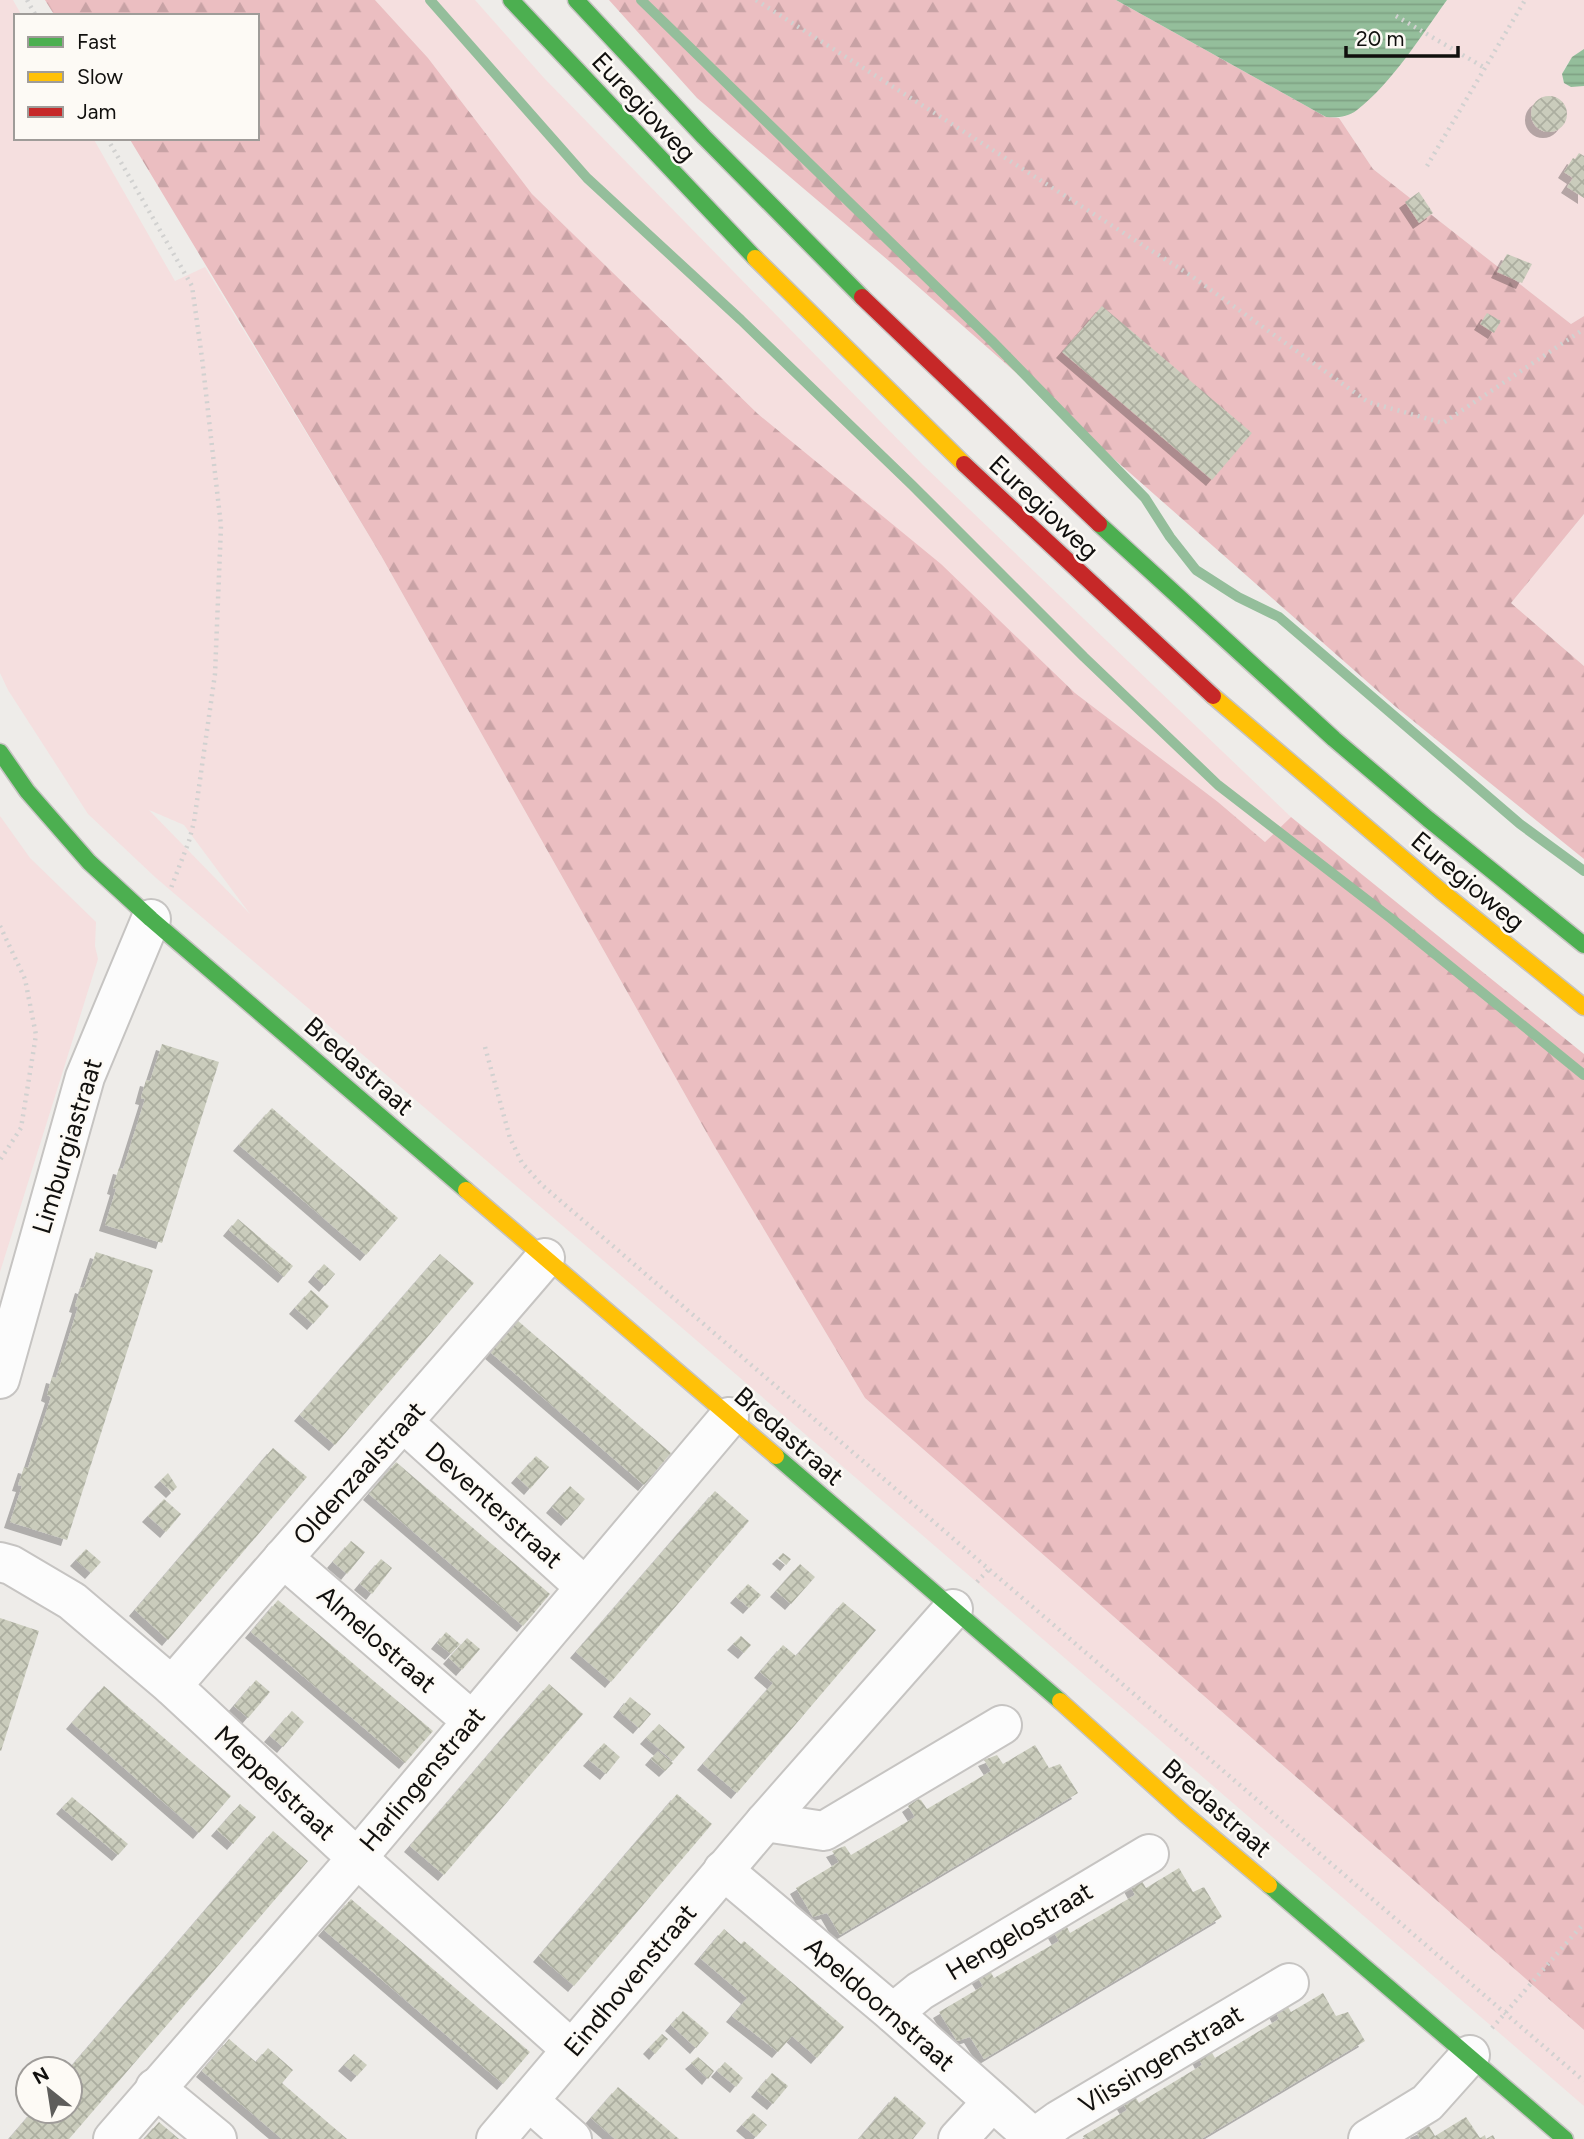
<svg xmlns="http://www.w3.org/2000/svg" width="1584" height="2139" viewBox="0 0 1584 2139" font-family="Figtree,sans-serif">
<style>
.grass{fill:#f5dfdf;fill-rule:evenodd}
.forest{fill:url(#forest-firs)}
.water{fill:url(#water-rules)}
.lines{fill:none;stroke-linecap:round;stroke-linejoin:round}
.stream{stroke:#94be9b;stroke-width:10}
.building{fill:url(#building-cross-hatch);filter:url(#shadow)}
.street-casing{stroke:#c6c4c2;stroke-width:42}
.fast-casing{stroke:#c6c4c2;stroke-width:19}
.slow-casing{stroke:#c6c4c2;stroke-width:19}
.jam-casing{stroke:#c6c4c2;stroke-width:19}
.path{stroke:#d1d1d0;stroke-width:4.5;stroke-dasharray:2 5;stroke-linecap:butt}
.street{stroke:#fcfcfc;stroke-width:38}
.fast{stroke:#4caf50;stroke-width:16}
.slow{stroke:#ffc107;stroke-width:16}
.jam{stroke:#c62828;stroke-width:16}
.labels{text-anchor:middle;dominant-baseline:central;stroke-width:5;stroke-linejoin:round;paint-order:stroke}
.street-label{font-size:26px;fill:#11100e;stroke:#fdfaf5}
</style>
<defs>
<pattern id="forest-firs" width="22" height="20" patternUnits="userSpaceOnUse" patternTransform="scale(1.75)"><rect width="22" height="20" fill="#ebbec1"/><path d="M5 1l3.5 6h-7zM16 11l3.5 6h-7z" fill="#c8a2a5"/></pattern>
<pattern id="water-rules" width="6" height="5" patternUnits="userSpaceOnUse" patternTransform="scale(1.75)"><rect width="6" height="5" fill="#94be9b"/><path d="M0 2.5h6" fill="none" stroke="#7fa284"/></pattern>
<pattern id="building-cross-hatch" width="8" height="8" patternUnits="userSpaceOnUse" patternTransform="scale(1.75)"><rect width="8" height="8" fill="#caccbc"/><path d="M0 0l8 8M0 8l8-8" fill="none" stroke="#acaea0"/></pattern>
<filter id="shadow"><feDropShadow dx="-6" dy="6" stdDeviation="0" flood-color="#0004"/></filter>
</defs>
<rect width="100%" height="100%" fill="#eeece9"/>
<!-- grass -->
<g class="grass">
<path d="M0 0H13L22 16H16V138H93L175 281 205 267 379 552 713 1144 865 1398 1584 2030V2106L681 1327 155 877 88 814 8 690 0 673ZM149 810 184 825 250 914Z"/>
<polygon points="375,0 475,0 544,78 923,465 1291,817 1265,842 1218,802 1075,693 954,577 758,414 532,194 428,58"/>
<path d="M1447 0H1584V49C1573 57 1558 69 1564 83L1584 86V316L1571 324 1373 169 1339 118C1382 100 1420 37 1447 0Z"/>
<polygon points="1584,514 1584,666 1511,603"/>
<polygon points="0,816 30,858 96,922 95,946 98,959 0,1272"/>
</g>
<!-- forest -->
<g class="forest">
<polygon points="45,0 375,0 428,58 532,194 758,414 941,564 1075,693 1218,802 1265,842 1291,817 1584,1054 1584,2030 865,1398 713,1144 379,552 129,138 257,138 257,16 55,16"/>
<polygon points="609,0 1116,0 1326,117 1339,118 1373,169 1571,324 1584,316 1584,514 1511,603 1584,666 1584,859 1396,707 889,261 697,98"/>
</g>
<!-- water -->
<g class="water">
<path d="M1116 0H1447C1421 36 1392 83 1357 110 1348 117 1337 118 1326 117Z"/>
<polygon points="1584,49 1584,86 1571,87 1564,83 1562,74 1572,57"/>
</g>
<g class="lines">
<!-- stream -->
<g class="stream">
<polyline points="430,0 587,178 741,320 912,485 1084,657 1218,785 1393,920 1584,1075"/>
<polyline points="641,0 991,340 1145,498 1170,537 1196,570 1238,597 1279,617 1520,824 1584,871"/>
</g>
</g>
<!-- building -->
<g class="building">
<circle cx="1549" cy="114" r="18"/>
<polygon points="1579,153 1584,156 1584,198 1567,187 1573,178 1564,172 1573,158 1575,159"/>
<polygon points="1419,192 1433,213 1419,223 1405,202"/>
<polygon points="1507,254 1532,264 1522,283 1497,272"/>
<polygon points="1102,306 1252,433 1212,480 1062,352"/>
<polygon points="1487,313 1501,321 1494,333 1480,324"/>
<polygon points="162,1044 219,1062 162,1243 105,1225 116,1189 113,1188 119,1168 123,1169 145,1099 141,1098 146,1080 150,1081"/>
<polygon points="272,1108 398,1218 366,1255 239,1145"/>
<polygon points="238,1219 293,1266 284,1277 229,1230"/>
<polygon points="96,1252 153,1270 67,1540 10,1522 22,1486 18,1485 24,1467 28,1468 51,1397 47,1395 52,1377 56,1378 78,1307 75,1306 81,1287 84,1288"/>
<polygon points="440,1254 474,1283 335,1445 300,1415"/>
<polygon points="324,1264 335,1274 325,1286 314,1276"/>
<polygon points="311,1290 329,1306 313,1324 295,1308"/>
<polygon points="517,1320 671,1453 644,1485 490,1352"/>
<polygon points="273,1448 307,1477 168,1640 135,1610"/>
<polygon points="536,1456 549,1467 530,1489 517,1477"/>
<polygon points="396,1462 550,1594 523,1626 369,1494"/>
<polygon points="168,1473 177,1487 172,1492 160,1481"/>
<polygon points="570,1486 585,1499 567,1520 552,1507"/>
<polygon points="715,1491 749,1521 611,1682 576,1652"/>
<polygon points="164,1499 181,1514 166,1532 148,1516"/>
<polygon points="351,1541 365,1552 347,1574 333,1562"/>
<polygon points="86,1549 101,1562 91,1573 76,1560"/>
<polygon points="783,1553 791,1559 786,1565 778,1558"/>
<polygon points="381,1559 392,1568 372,1594 360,1584"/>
<polygon points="800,1564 815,1577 791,1604 776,1591"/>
<polygon points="748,1584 761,1595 749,1608 736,1597"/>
<polygon points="278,1600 433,1731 405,1763 251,1632"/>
<polygon points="843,1602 876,1630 737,1793 703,1764 773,1683 760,1672 783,1645 796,1656"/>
<polygon points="0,1618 39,1631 1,1751 0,1750"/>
<polygon points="446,1632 460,1644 451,1654 437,1643"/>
<polygon points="741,1636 751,1645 744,1653 733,1644"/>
<polygon points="467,1638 480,1649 462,1670 449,1658"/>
<polygon points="256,1680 270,1692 248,1718 234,1706"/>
<polygon points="549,1684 583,1714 444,1875 410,1846"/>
<polygon points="104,1686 231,1796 199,1833 72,1723"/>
<polygon points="630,1697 651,1714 639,1728 619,1711"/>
<polygon points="292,1711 304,1722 283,1747 270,1736"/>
<polygon points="659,1724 685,1747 673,1761 646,1738"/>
<polygon points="604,1743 620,1757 606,1774 589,1760"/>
<polygon points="1035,1745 1049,1768 1060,1764 1078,1793 840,1935 827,1913 813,1917 796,1888 839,1862 832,1851 845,1846 851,1855 915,1817 908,1806 918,1799 921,1800 927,1809 991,1771 984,1760 997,1755 1003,1764"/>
<polygon points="658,1751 673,1763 665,1771 651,1759"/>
<polygon points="677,1794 712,1824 574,1986 539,1956"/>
<polygon points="72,1797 128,1844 118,1855 62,1808"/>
<polygon points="240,1804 256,1817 233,1844 217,1830"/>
<polygon points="273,1831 308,1861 284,1889 69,2139 9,2139 33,2111 70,2111 70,2068"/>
<polygon points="1179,1868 1193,1892 1204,1887 1222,1917 984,2059 970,2037 957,2041 939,2012 983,1986 976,1975 989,1969 994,1978 1059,1941 1052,1929 1065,1923 1070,1933 1135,1895 1129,1884 1140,1878 1146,1888"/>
<polygon points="351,1899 530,2052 503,2084 324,1930"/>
<polygon points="724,1929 741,1944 744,1941 844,2027 817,2058 792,2036 778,2052 732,2016 747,1998 700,1958"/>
<polygon points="1323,1993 1336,2016 1348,2012 1365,2041 1201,2139 1085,2139 1083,2136 1127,2110 1120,2099 1133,2093 1139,2103 1202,2065 1196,2053 1209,2048 1215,2058 1279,2019 1273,2008 1285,2002 1291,2012"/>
<polygon points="683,2011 709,2033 696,2048 671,2025"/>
<polygon points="662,2034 668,2039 655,2054 649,2048"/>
<polygon points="229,2039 256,2062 268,2048 293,2070 282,2083 347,2139 282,2139 229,2094 202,2071"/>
<polygon points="354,2054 367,2065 357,2076 344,2065"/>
<polygon points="698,2057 714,2071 708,2079 691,2063"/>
<polygon points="725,2062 743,2078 736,2087 717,2071"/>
<polygon points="772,2073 788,2086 773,2104 757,2091"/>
<polygon points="618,2087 643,2108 679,2139 615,2139 591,2118"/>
<polygon points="895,2096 926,2123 913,2139 859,2139"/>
<polygon points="753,2113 767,2125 756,2137 742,2125"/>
<polygon points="1466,2117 1480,2138 1485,2135 1486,2139 1493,2135 1495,2139 1420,2139 1416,2132 1429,2126 1435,2136"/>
<polygon points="159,2122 179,2139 144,2139"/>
</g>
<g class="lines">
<defs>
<g id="street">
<polyline points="0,1379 85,1077 151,919"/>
<polyline points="404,1423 585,1587"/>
<polyline points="283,1558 471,1720"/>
<polyline points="0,1562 11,1565 72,1601 172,1686 357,1858 571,2049"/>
<path d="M172 1686C295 1543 422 1402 545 1258"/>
<polyline points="765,1822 824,1831 1002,1725"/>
<polyline points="723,1870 893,2013 1035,2139"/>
<polyline points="893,2013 920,1991 1149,1854"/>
<polyline points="155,2088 217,2139"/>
<polyline points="529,2101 572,2139"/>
<polyline points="1034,2138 1059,2120 1289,1983"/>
<polyline points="113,2139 357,1858 729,1417"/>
<polyline points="496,2139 765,1822 953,1609"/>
<polyline points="958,2139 992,2102"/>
<polyline points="1368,2139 1427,2103 1470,2055"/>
</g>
<g id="fast">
<polyline points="511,0 755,258"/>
<polyline points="576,0 704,137 862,297"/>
<polyline points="1099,524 1334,739 1428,819 1584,945"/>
<polyline points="0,752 27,791 89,862 151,919 466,1190"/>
<polyline points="776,1456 1060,1701"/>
<polyline points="1269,1885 1565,2139"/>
</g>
<g id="slow">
<polyline points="755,258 964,464"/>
<polyline points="1213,696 1441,891 1584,1007"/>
<polyline points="466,1190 776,1456"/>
<polyline points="1060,1701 1185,1814 1269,1885"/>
</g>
<g id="jam">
<polyline points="862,297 1099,524"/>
<polyline points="964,464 1213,696"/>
</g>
</defs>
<!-- street casing -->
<use href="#street" class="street-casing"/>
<!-- fast casing -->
<use href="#fast" class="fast-casing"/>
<!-- slow casing -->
<use href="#slow" class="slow-casing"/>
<!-- jam casing -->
<use href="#jam" class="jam-casing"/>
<!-- path -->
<g class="path">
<polyline points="27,0 36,16"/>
<polyline points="756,0 1190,275 1368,402 1443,423 1584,329"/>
<polyline points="1396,16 1485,68"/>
<polyline points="107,138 192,286 202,358 221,526 215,674 194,822 189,841 171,888"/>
<polyline points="1427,166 1525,0"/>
<polyline points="0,926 25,979 36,1035 21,1128 0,1160"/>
<polyline points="485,1047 510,1138 522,1163 542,1185 1584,2081"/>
<polyline points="977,1582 989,1569"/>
<polyline points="1492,2028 1584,1923"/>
</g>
<!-- street -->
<use href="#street" class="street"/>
<!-- fast -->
<use href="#fast" class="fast"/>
<!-- slow -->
<use href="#slow" class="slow"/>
<!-- jam -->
<use href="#jam" class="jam"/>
</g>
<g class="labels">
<!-- street labels -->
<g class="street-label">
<text transform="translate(644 107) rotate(47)">Euregioweg</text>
<text transform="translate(1044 507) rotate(43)">Euregioweg</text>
<text transform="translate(1468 881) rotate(40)">Euregioweg</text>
<text transform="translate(359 1066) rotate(41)">Bredastraat</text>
<text transform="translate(67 1146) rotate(-73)">Limburgiastraat</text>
<text transform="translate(789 1436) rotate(41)">Bredastraat</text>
<text transform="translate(359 1473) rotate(-48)">Oldenzaalstraat</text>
<text transform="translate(494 1505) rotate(42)">Deventerstraat</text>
<text transform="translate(377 1639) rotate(41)">Almelostraat</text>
<text transform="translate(422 1779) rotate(-50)">Harlingenstraat</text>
<text transform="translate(275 1783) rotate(43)">Meppelstraat</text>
<text transform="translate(1217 1808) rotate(41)">Bredastraat</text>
<text transform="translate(1019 1931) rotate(-31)">Hengelostraat</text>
<text transform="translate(630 1980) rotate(-50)">Eindhovenstraat</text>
<text transform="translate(880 2004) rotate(41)">Apeldoornstraat</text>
<text transform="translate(1161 2059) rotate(-31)">Vlissingenstraat</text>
</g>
</g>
<!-- legend -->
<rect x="14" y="14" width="245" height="126" fill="#fdfaf5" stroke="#9f9c99" stroke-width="2"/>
<rect x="28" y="37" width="35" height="10" fill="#4caf50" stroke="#9f9c99" stroke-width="2"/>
<text x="77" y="49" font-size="21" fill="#11100e">Fast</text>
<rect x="28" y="72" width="35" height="10" fill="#ffc107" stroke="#9f9c99" stroke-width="2"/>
<text x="77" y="84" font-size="21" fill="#11100e">Slow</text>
<rect x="28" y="107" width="35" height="10" fill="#c62828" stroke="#9f9c99" stroke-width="2"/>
<text x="77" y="119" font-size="21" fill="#11100e">Jam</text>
<!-- north arrow -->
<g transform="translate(49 2090) rotate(330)"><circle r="33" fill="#fdfaf5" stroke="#9f9c99" stroke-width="2"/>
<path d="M0-5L12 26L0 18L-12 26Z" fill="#5e5d5b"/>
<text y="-10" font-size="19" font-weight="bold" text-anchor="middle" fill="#11100e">N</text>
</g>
<!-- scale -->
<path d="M1346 46v10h112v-10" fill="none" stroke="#11100e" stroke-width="3.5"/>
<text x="1356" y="46" font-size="21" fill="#11100e" stroke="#fdfaf5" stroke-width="5" paint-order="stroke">20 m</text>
</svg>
